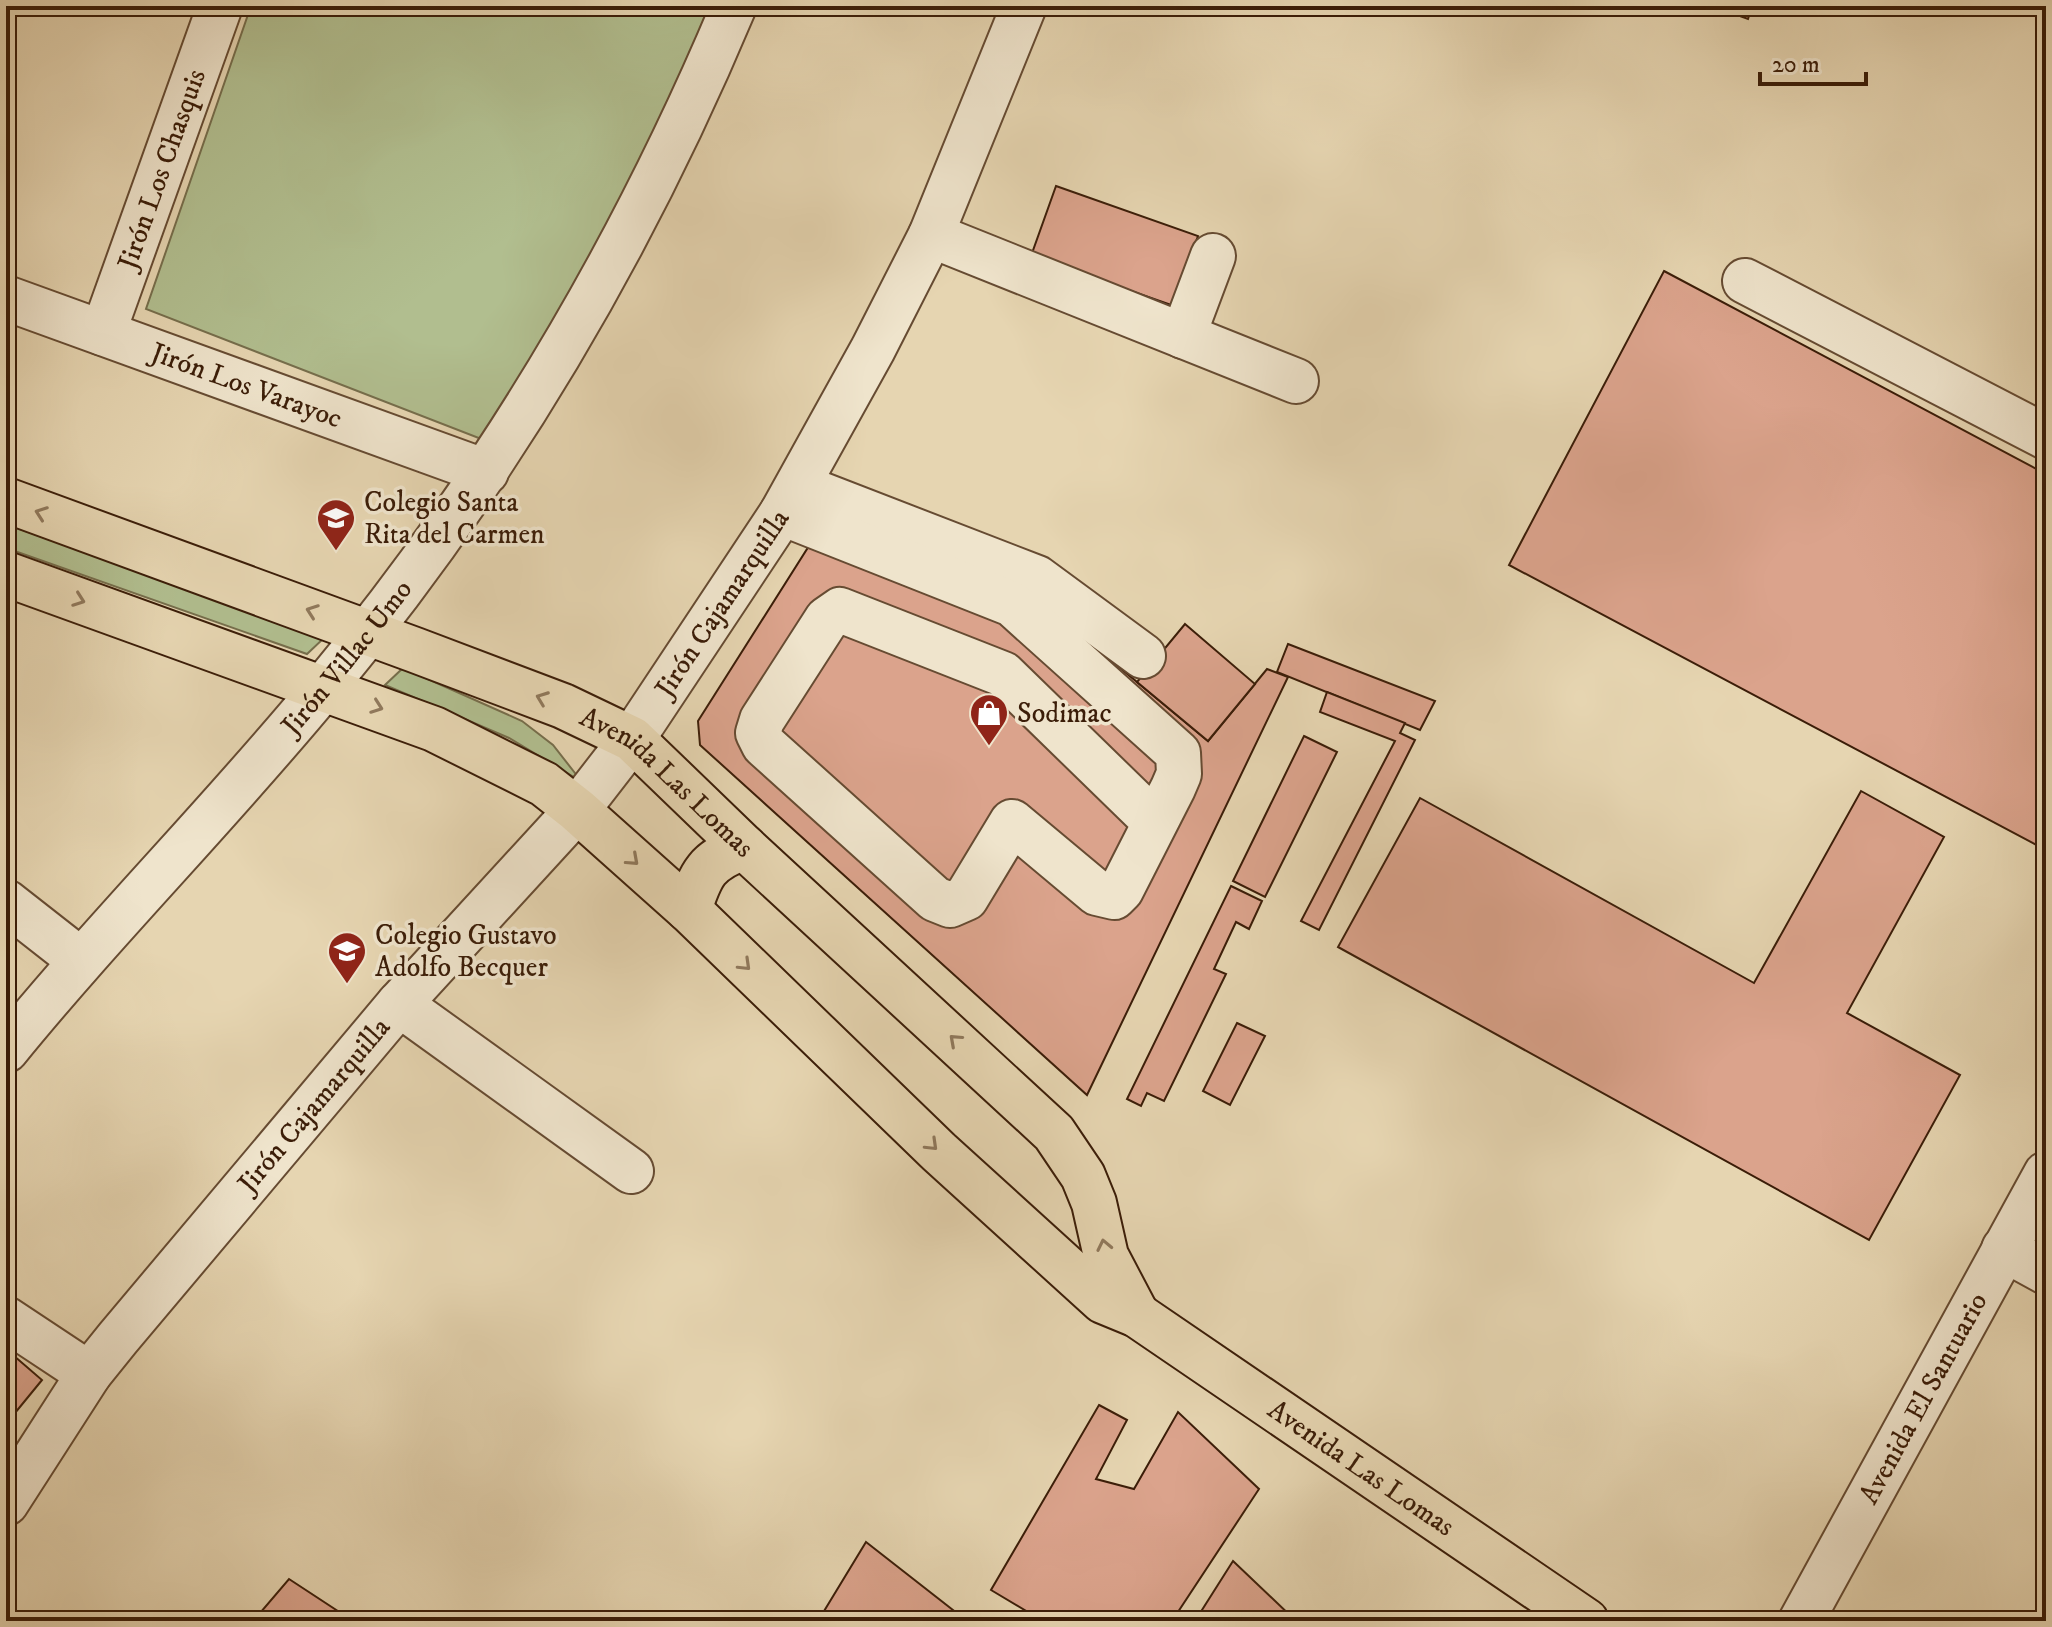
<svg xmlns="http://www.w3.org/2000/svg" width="2052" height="1627" viewBox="0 0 2052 1627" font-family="'IM FELL DW Pica',serif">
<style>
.green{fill:#b1be8f;stroke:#766e4c;stroke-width:2}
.building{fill:#dba38c;stroke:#3b1d08;stroke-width:2}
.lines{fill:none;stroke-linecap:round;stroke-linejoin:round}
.minor-casing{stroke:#664b32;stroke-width:48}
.major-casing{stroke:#3b1d08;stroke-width:48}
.minor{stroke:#efe4cc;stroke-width:44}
.major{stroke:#e6d5b1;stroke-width:44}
.oneway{stroke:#90795c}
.labels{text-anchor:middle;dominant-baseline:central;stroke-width:7;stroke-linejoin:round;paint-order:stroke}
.street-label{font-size:28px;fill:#3b1d08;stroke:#efe4cc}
.poi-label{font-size:28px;fill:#3b1d08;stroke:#efe4cc;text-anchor:start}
</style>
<rect width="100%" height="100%" fill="#e6d5b1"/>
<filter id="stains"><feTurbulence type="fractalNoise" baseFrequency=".0025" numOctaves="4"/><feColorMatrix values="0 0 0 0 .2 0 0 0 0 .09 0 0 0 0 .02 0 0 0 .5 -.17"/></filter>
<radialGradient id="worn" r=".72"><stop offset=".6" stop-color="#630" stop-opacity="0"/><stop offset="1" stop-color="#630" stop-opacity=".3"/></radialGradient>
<!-- green -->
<g class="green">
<path d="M251 6H713C653 158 569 300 489 442L146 309Z"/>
<polygon points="6,524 324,638 307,654 6,548"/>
<polygon points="403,668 522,721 553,745 582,782 509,738 385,685"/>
</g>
<!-- building -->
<g class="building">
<polygon points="1712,6 1752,6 1748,19"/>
<polygon points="1056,186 1198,236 1174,306 1031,256"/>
<polygon points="1664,271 2046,474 2046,850 1509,565"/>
<polygon points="814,538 1030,593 1208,741 1267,669 1288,677 1087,1095 700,745 698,721"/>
<polygon points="1185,624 1255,684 1208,741 1137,682"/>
<polygon points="1288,644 1435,701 1420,730 1277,672"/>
<polygon points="1327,692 1405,723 1400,733 1415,740 1319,930 1301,921 1395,741 1320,712"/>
<polygon points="1304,736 1337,752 1265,897 1233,881"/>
<polygon points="1861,791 1944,837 1847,1013 1960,1075 1869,1240 1338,947 1420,798 1754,983"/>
<polygon points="1231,886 1262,901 1249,929 1236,922 1214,969 1226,974 1164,1101 1147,1093 1141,1106 1127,1099"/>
<polygon points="1237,1023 1265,1036 1230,1105 1203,1091"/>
<polygon points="6,1349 42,1380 15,1413 6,1405"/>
<polygon points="1099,1405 1127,1420 1096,1479 1134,1489 1178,1412 1259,1489 1172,1621 1043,1621 991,1590"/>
<polygon points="866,1542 967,1621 818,1621"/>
<polygon points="1233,1561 1296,1621 1195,1621"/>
<polygon points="289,1579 353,1621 273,1621 260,1613"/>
</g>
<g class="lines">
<defs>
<g id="minor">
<polyline points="931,235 1296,381"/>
<polyline points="1745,281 2046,437"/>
<path id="s1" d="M6 298 486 472"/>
<path id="s2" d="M103 333 220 6"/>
<polyline points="1183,336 1213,256"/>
<polyline points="799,486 1037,578 1143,656"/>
<polyline points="782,513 1012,604 1178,753 1179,774 1173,788 1121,890 1114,897 1097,893 1012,822 966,898 950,905 935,899 764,745 758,733 762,720 827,619 840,610 1003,674 1155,822"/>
<polyline points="6,902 80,960"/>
<polyline points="399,1004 631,1171"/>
<path id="s3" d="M6 1050C108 925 222 811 324 687 495 481 631 252 734 6"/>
<polyline points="2004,1249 2046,1272"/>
<polyline points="6,1319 89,1374"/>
<path id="s4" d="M6 1503 89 1374 118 1338 399 1004 577 810 632 739 782 513 873 349 931 235 1024 6"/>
<path id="s5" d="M1801 1621 2046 1174"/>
</g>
<g id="major">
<path id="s6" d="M6 500 415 650 563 706 632 739 744 847 1054 1133 1083 1176 1094 1203 1106 1256 1137 1315"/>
<path id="s7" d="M6 574 434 729 544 784 577 810 689 910 939 1152 1103 1301 1137 1315 1586 1621"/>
<path d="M689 910C701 873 706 861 744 847"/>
</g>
</defs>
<!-- minor casing -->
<use href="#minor" class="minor-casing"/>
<!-- major casing -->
<use href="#major" class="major-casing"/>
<!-- minor -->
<use href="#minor" class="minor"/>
<!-- major -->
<use href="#major" class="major"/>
</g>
<!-- one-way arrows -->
<defs><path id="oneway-chevron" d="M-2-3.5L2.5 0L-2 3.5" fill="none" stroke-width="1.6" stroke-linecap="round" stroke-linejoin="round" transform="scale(2)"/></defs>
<g class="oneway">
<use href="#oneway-chevron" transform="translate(41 513) rotate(-160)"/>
<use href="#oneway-chevron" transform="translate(79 600) rotate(20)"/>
<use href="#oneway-chevron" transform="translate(312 611) rotate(-160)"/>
<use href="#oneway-chevron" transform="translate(542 698) rotate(-159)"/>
<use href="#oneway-chevron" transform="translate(377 707) rotate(20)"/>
<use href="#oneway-chevron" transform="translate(633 860) rotate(42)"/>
<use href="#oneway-chevron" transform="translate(745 965) rotate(44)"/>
<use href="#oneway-chevron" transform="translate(955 1040) rotate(-138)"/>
<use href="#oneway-chevron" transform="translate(932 1145) rotate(44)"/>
<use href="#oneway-chevron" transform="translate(1104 1245) rotate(-102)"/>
</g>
<!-- icons -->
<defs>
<symbol id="school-pin" viewBox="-11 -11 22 30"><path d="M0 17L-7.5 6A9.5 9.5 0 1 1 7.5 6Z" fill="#8f2418" stroke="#efe4cc"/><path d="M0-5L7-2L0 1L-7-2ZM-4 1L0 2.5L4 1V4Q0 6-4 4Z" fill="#fff"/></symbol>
<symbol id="shop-pin" viewBox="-11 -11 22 30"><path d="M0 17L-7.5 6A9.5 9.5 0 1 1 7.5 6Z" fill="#8f2418" stroke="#efe4cc"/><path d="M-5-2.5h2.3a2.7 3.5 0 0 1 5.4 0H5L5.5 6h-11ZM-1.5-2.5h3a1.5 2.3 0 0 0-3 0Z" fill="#fff"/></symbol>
</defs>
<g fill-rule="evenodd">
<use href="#school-pin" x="314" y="496" width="44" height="60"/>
<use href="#shop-pin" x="967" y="691" width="44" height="60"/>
<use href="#school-pin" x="325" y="929" width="44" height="60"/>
</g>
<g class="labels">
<!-- street labels -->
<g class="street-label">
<text stroke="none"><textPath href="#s2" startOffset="174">Jirón Los Chasquis</textPath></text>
<text stroke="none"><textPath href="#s1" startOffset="256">Jirón Los Varayoc</textPath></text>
<text stroke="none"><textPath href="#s4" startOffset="1152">Jirón Cajamarquilla</textPath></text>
<text stroke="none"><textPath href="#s3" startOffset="520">Jirón Villac Umo</textPath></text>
<text stroke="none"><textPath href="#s6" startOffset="724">Avenida Las Lomas</textPath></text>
<text stroke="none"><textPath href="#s4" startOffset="504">Jirón Cajamarquilla</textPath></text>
<text stroke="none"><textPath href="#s5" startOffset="254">Avenida El Santuario</textPath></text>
<text stroke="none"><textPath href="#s7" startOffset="1648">Avenida Las Lomas</textPath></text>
</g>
<!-- poi labels -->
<g class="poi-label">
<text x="364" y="502">Colegio Santa<tspan x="364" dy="32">Rita del Carmen</tspan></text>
<text x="1017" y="713">Sodimac</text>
<text x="375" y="935">Colegio Gustavo<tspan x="375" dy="32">Adolfo Becquer</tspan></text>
</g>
</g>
<!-- margin -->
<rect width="2052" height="1627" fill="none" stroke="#e6d5b1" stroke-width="32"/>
<rect x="8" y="8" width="2036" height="1611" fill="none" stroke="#3b1d08" stroke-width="4"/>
<rect x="16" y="16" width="2020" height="1595" fill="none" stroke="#3b1d08" stroke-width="2"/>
<!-- scale -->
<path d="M1760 72v12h106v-12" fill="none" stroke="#3b1d08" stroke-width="4"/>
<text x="1772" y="72" font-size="24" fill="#3b1d08" stroke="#efe4cc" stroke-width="6" paint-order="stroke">20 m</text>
<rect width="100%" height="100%" filter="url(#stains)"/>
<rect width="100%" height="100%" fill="url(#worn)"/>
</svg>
